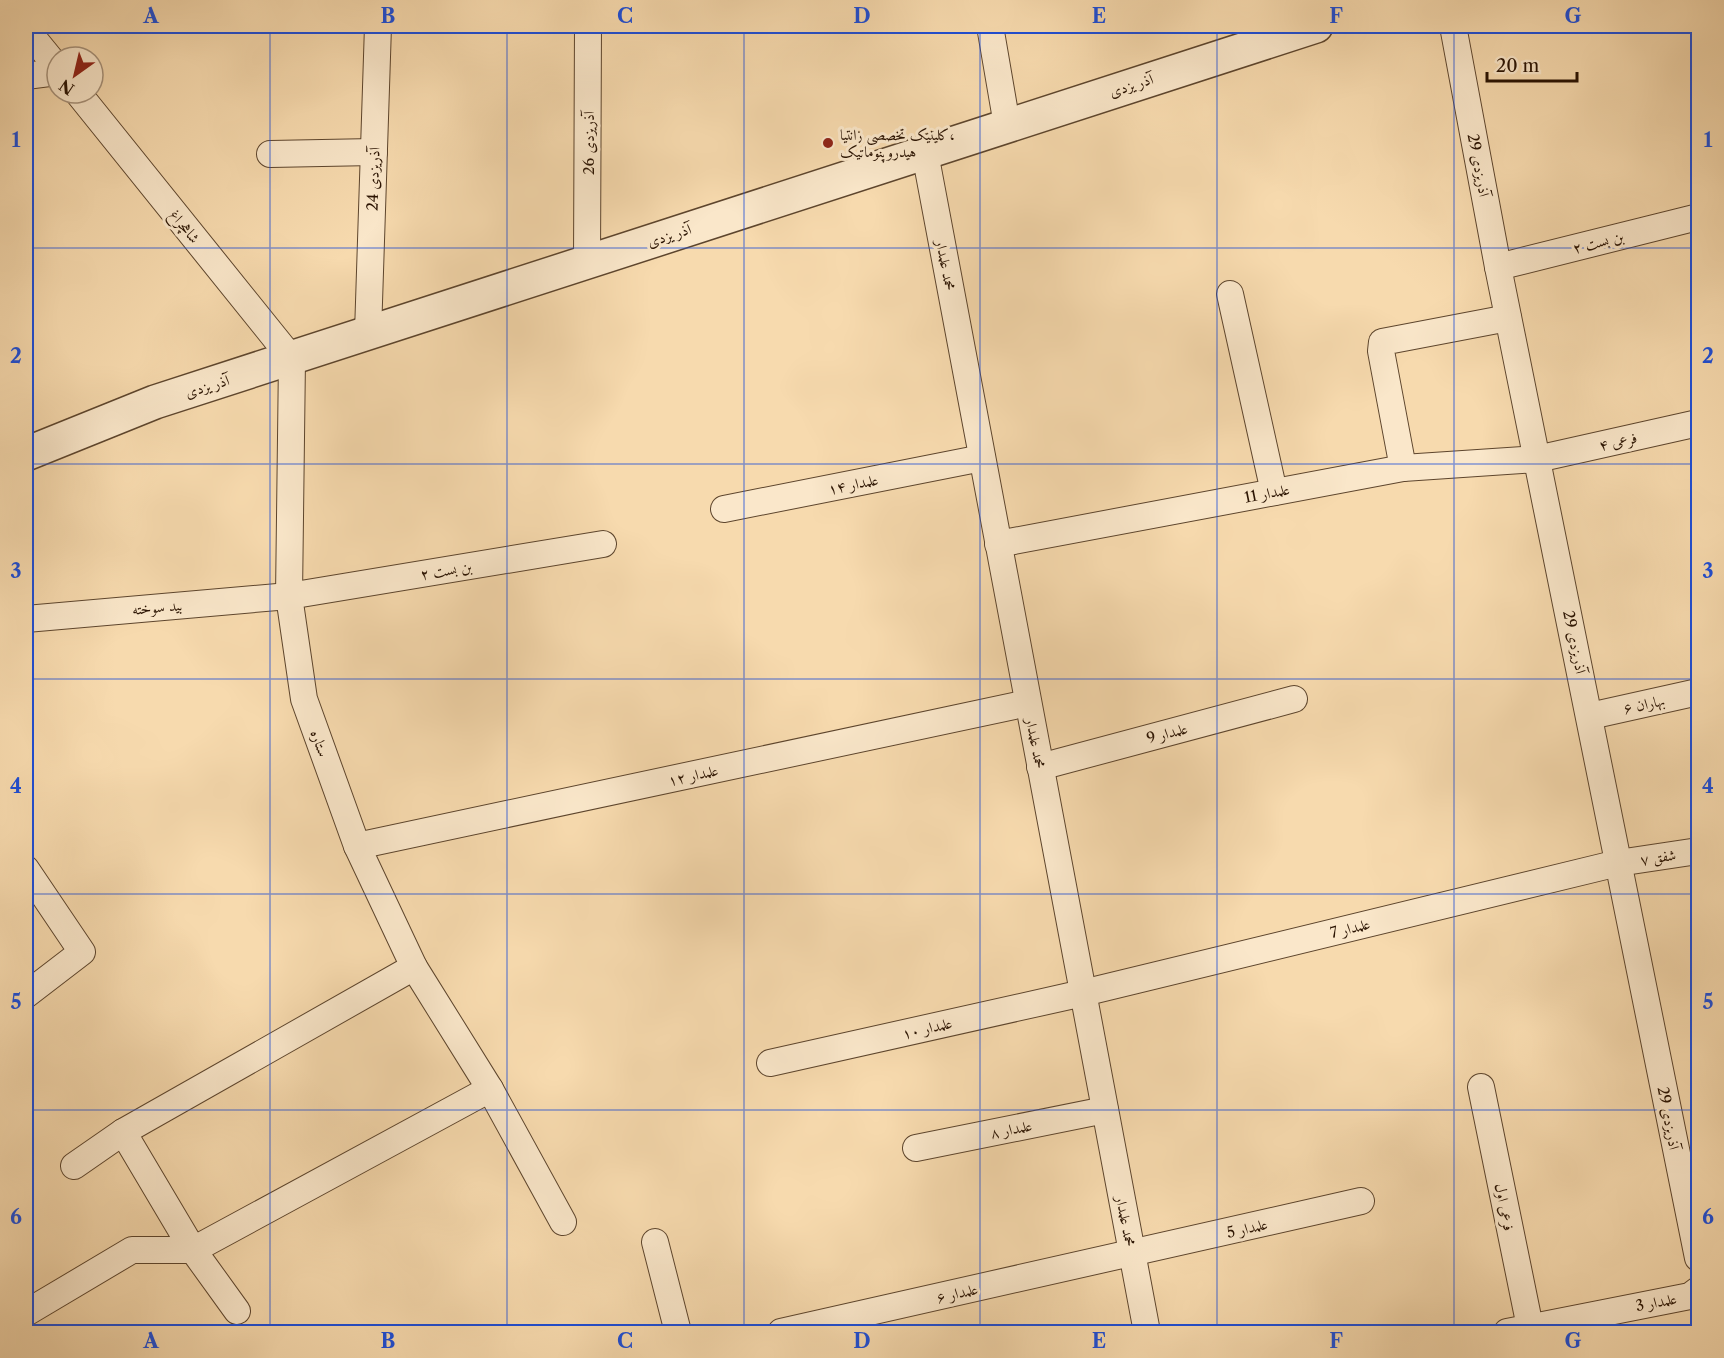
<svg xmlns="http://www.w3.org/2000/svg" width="1724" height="1358" viewBox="0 0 1724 1358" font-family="'Libre Caslon Text',Amiri,serif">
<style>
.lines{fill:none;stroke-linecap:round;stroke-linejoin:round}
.minor-casing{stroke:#5d452d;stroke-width:28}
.tertiary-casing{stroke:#5d452d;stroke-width:36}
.minor{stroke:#fae7ca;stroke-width:26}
.tertiary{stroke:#fae7ca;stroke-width:33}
.grid{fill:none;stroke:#1d4ed8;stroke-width:1.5;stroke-opacity:0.55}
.poi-dot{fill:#8f2418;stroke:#fae7ca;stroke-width:2}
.labels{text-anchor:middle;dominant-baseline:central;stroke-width:6;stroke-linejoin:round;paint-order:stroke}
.street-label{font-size:15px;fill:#2a1302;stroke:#fae7ca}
.poi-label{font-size:15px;fill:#2a1302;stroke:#fae7ca;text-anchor:start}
.neatline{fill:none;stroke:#1d4ed8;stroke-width:2}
.grid-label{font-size:20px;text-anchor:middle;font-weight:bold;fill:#1d4ed8}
</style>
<rect width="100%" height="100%" fill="#f7daae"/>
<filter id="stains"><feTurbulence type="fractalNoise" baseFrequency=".00333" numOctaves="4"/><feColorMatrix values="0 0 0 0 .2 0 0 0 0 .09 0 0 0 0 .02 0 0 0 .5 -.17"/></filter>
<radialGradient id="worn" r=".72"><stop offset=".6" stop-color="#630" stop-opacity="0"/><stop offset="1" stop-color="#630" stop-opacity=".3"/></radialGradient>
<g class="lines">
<defs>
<g id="minor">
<polyline points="990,26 1007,125"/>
<polyline points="1453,26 1498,267 1698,1258"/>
<polyline points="26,29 57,67"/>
<polyline points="26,76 57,72"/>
<polyline points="78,93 292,359 289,596 304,699 357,846 414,967 490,1089 563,1222"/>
<polyline points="925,153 1147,1332"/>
<polyline points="270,154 374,152"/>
<polyline points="587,261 588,26"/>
<polyline points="1498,267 1698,217"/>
<polyline points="1230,294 1274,492"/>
<polyline points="368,333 378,26"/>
<polyline points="1403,468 1381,351 1382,342 1508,318"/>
<polyline points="724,509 982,458"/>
<polyline points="998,544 1403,468 1537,459 1698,423"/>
<polyline points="26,619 289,596 603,544"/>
<polyline points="1590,716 1698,692"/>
<polyline points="1040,767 1294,699"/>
<polyline points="357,846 1028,703"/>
<polyline points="26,869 82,952 26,995"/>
<polyline points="770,1063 1083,993 1618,863 1698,851"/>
<polyline points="1481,1087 1530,1327"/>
<polyline points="123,1132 193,1250 490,1089"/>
<polyline points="916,1148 1105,1110"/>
<polyline points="74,1166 123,1132 414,967"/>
<polyline points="655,1242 678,1332"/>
<polyline points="26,1313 132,1250 193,1250 237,1311"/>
<polyline points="781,1332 1361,1201"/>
<polyline points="1507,1332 1690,1296 1698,1290"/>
</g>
<polyline id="tertiary" points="26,454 155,402 1316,26"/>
</defs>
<!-- minor casing -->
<use href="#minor" class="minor-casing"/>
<!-- tertiary casing -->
<use href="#tertiary" class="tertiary-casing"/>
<!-- minor -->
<use href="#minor" class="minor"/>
<!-- tertiary -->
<use href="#tertiary" class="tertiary"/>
</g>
<!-- grid -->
<path class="grid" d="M270 26V1332M507 26V1332M744 26V1332M980 26V1332M1217 26V1332M1454 26V1332M26 248H1698M26 464H1698M26 679H1698M26 894H1698M26 1110H1698"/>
<!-- markers -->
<circle class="poi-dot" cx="828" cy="143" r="6"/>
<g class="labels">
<!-- street labels -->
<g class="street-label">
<text transform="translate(1131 85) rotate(-18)">آذر یزدی</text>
<text transform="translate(588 143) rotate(-90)">آذریزدی 26</text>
<text transform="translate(1479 165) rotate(79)">آذریزدی 29</text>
<text transform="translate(373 179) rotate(-88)">آذریزدی 24</text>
<text transform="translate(185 226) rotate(51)">شاهچراغ</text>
<text transform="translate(669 235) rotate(-18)">آذر یزدی</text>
<text transform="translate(1598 242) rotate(-14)">بن بست ۲</text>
<text transform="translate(946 265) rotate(79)">محمد علمدار</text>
<text transform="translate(207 386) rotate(-17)">آذر یزدی</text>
<text transform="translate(1618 441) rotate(-12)">فرعی ۴</text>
<text transform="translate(853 484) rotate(-11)">علمدار ۱۴</text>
<text transform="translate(1267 493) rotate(-11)">علمدار 11</text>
<text transform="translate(446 570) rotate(-9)">بن بست ۲</text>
<text transform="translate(157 607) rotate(-5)">بید سوخته</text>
<text transform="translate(1575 642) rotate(78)">آذریزدی 29</text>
<text transform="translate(1644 704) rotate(-12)">بهاران ۶</text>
<text transform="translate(1167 733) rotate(-15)">علمدار 9</text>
<text transform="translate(320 743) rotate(70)">ستاره</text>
<text transform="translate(1036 743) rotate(79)">محمد علمدار</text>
<text transform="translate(693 775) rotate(-12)">علمدار ۱۲</text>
<text transform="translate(1658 857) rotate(-9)">شفق ۷</text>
<text transform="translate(1350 928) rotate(-14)">علمدار 7</text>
<text transform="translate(927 1028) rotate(-13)">علمدار ۱۰</text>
<text transform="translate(1669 1118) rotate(79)">آذریزدی 29</text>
<text transform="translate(1011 1129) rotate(-11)">علمدار ۸</text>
<text transform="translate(1505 1207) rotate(79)">فرعی اول</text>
<text transform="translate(1126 1221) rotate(79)">محمد علمدار</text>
<text transform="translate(1247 1228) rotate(-13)">علمدار 5</text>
<text transform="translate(957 1293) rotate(-13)">علمدار ۶</text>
<text transform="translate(1656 1302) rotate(-11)">علمدار 3</text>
</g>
<!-- poi labels -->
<g class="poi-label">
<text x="840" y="134">کلینیک تخصصی زانتیا،<tspan x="840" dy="17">هیدروپنوماتیک</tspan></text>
</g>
</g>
<!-- margin -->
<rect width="1724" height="1358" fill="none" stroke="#f7daae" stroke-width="66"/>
<!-- north arrow -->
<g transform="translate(75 75) rotate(214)"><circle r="28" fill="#fae7ca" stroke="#a7927a" stroke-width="1.5"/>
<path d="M0-4.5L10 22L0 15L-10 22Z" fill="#8f2418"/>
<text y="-9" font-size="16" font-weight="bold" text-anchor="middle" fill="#2a1302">N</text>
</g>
<!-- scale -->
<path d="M1487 72v9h90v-9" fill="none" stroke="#2a1302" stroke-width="3"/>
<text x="1496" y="72" font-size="18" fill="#2a1302" stroke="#fae7ca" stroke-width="4.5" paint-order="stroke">20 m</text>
<rect x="33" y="33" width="1658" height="1292" class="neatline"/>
<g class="grid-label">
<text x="151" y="23">A</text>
<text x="388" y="23">B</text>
<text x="625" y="23">C</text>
<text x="862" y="23">D</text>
<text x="1099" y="23">E</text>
<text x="1336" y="23">F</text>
<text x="1573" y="23">G</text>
<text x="16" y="147">1</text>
<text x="1708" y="147">1</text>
<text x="16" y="363">2</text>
<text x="1708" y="363">2</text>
<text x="16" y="578">3</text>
<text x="1708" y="578">3</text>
<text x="16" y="793">4</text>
<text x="1708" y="793">4</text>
<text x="16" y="1009">5</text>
<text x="1708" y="1009">5</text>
<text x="16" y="1224">6</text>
<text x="1708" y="1224">6</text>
<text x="151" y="1348">A</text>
<text x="388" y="1348">B</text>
<text x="625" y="1348">C</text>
<text x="862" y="1348">D</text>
<text x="1099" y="1348">E</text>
<text x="1336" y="1348">F</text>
<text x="1573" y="1348">G</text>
</g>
<rect width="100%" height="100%" filter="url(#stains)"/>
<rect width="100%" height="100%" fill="url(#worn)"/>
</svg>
